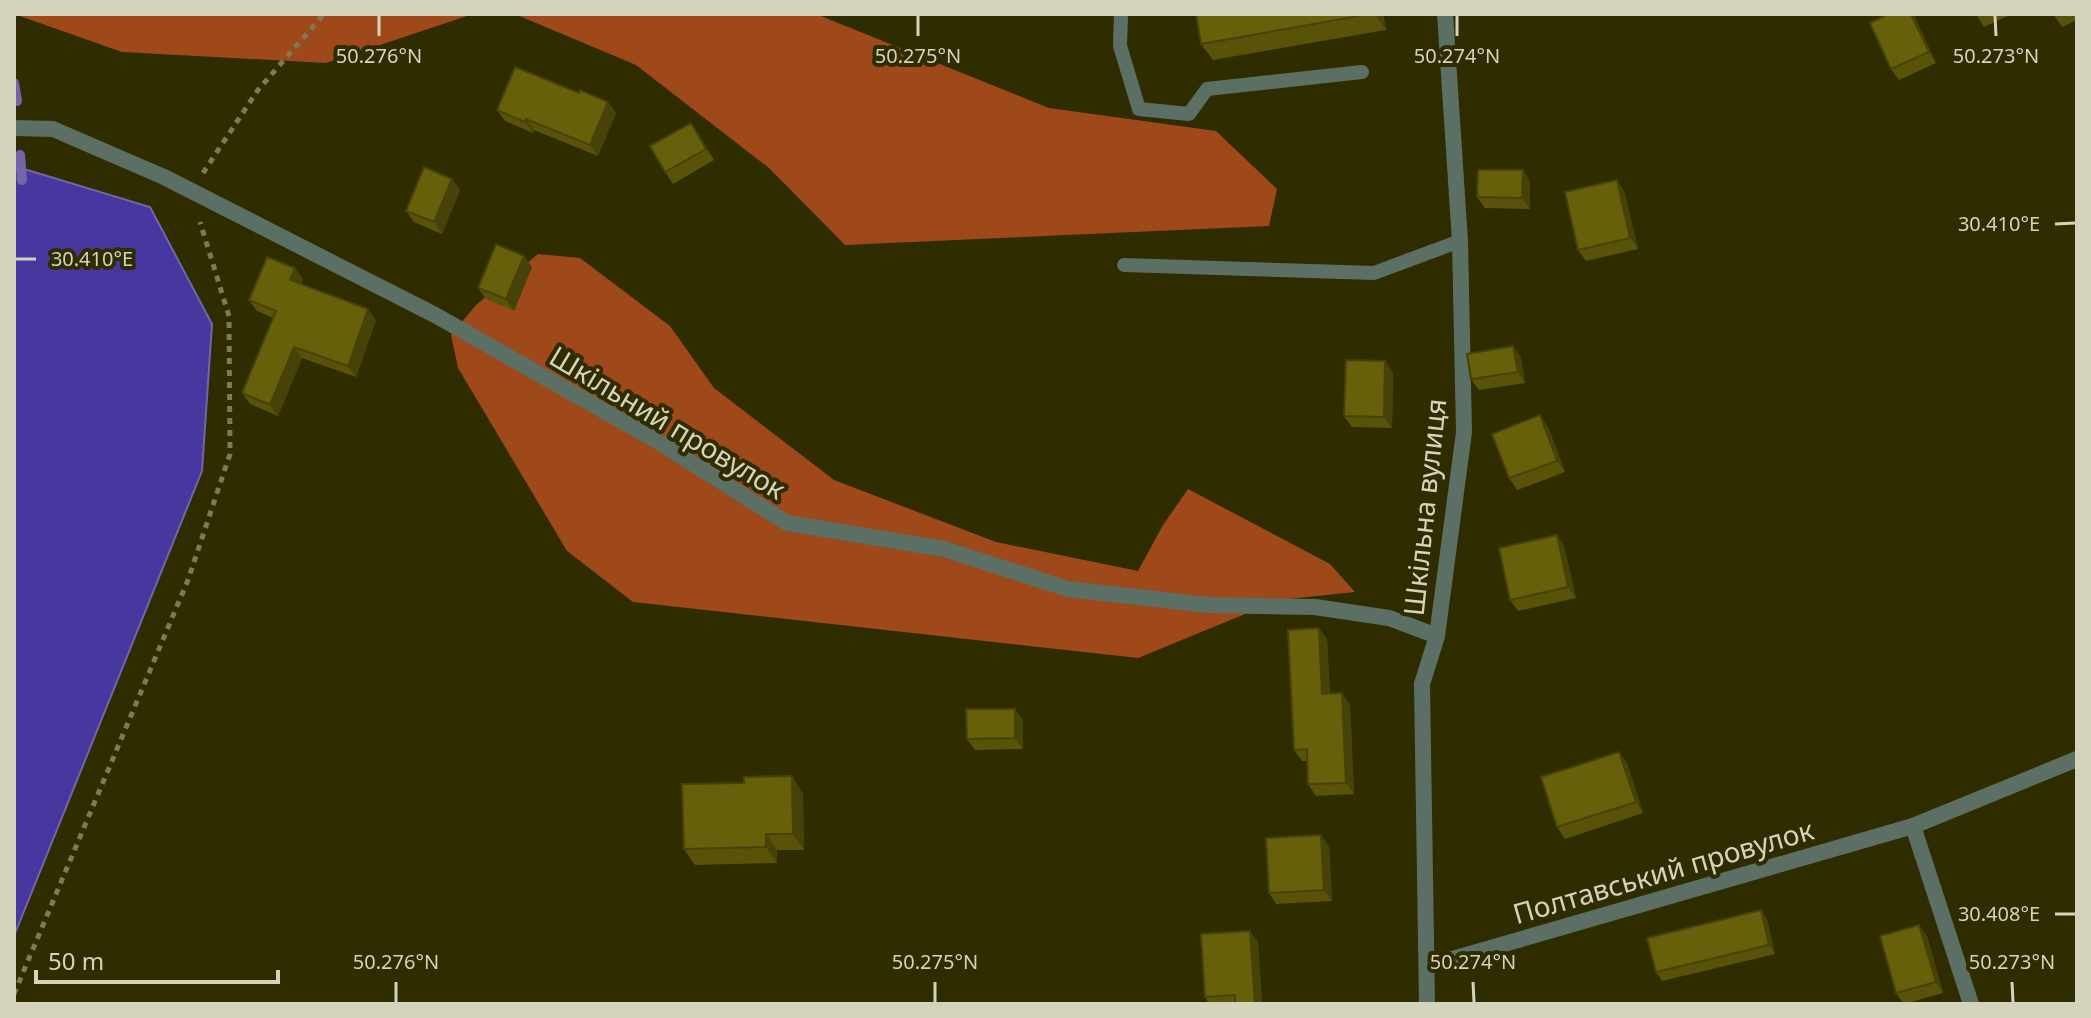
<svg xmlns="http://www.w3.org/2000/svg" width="2091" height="1018" viewBox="0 0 2091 1018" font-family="'Noto Sans',sans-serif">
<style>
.forest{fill:#9f4819}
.water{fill:#4937a0;stroke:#7366a8;stroke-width:2}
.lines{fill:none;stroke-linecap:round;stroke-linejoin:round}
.stream{stroke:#7366a8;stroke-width:10}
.path{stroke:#7c7a57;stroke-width:5;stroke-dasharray:6 6;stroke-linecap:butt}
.lane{stroke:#5b6f65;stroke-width:14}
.street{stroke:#5b6f65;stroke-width:16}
.wall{fill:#585309}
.shaded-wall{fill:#474308}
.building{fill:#66600b;stroke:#474308;stroke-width:2}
.ticks{fill:none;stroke:#d4d3bb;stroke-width:3}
.labels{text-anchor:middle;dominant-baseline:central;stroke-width:8;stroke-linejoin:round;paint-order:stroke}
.street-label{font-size:28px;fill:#d4d3bb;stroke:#2f2c00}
.ticks-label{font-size:20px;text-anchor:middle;fill:#d4d3bb;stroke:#2f2c00;stroke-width:8;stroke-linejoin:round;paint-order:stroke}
</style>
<rect width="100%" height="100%" fill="#2f2c00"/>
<!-- forest -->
<g class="forest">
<polygon points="14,14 473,14 326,63 122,52"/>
<polygon points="503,14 816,14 1049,108 1216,131 1277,189 1269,226 845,245 769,168 636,65 517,15"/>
<polygon points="538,254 580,258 670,326 714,388 834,480 996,542 1138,571 1163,525 1188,489 1330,564 1355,592 1279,600 1138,658 633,602 567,551 458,368 451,335 476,305"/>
</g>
<!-- water -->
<polygon class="water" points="14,166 150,207 212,324 202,471 14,936"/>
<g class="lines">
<!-- stream -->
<g class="stream">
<polyline points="14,83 17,101"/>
<polyline points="20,155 22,180"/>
</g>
<!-- path -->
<g class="path">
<polyline points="203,173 258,90 324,14"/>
<polyline points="14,994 188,580 230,454 229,316 200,222"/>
</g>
<!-- lane -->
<g class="lane">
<polyline points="1121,14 1120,46 1139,109 1189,114 1207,89 1362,72"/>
<polyline points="1124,265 1374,273 1460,241"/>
</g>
<!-- street -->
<g class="street">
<polyline points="14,128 53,129 164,177 435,315 657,441 787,523 944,549 1068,589 1208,605 1315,607 1389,618 1437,636"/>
<polyline points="1913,826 1971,1004"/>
<polyline points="1428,966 1913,826 2077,759"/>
<polyline points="1427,1004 1422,684 1437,636 1464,432 1460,241 1445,14"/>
</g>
</g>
<!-- wall -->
<g class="wall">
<polygon points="1196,14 1383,14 1386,30 1213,60 1201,44"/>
<polygon points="1889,14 1913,14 1936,63 1899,80 1891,69"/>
<polygon points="1976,14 2012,14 1984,27"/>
<polygon points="2053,14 2077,14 2077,20 2062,27"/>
<polygon points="579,93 608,102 616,113 598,156 534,130 533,133 505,121 497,110"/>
<polygon points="691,123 714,160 673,184 665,172"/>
<polygon points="1523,170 1530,182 1530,209 1485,208 1477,197"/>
<polygon points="452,179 460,190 442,234 414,222 406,211"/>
<polygon points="1624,191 1638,249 1586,261 1578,250"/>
<polygon points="524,256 532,267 514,311 486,299 478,288"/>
<polygon points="303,279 301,284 376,320 356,377 302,358 278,416 250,404 242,393 273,318 257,311 249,300"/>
<polygon points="1513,346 1521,358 1525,383 1479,390 1471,379"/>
<polygon points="1393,372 1392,428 1352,427 1344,416"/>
<polygon points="1548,427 1565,472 1517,490 1509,478"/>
<polygon points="1564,546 1576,598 1518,611 1510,600"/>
<polygon points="1327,639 1330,693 1350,704 1354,794 1316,796 1308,784 1307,761 1302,761 1294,750"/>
<polygon points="1015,709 1023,720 1023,749 975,750 967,739"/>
<polygon points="1619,752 1627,763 1643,813 1565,839 1557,827"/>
<polygon points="803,793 804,850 777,850 777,863 695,865 684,849"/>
<polygon points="1321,835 1329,847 1332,901 1276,904 1269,893"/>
<polygon points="1767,919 1775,954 1662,981 1656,972"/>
<polygon points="1927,936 1943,993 1904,1004 1896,993"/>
<polygon points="1258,942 1262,1004 1209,1004 1205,997"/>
</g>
<!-- shaded-wall -->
<g class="shaded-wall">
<polygon points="1375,14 1383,14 1386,30"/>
<polygon points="1911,14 1913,14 1915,17 1936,63 1929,52"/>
<polygon points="608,102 616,113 598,156 590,145"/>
<polygon points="526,119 534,130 533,133 525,122"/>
<polygon points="691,123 699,134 714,160 706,149"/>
<polygon points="1523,170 1530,182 1530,209 1522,198"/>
<polygon points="452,179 460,190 442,234 434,222"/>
<polygon points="1617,180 1624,191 1638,249 1630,238"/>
<polygon points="524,256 532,267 514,311 506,299"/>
<polygon points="295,268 303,279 298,291 290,280"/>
<polygon points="368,309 376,320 356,377 348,366"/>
<polygon points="1513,346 1521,358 1525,383 1518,372"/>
<polygon points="294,347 302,358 278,416 270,405"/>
<polygon points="1385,361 1393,372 1392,428 1384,417"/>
<polygon points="1540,415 1548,427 1565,472 1557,461"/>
<polygon points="1557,535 1564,546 1576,598 1568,587"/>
<polygon points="1319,628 1327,639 1330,705 1322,694"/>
<polygon points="1342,693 1350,704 1354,794 1346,783"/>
<polygon points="1015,709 1023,720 1023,749 1015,738"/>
<polygon points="1619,752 1627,763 1643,813 1636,802"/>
<polygon points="792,776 803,793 804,850 793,834"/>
<polygon points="766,834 777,850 777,863 766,847"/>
<polygon points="1321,835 1329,847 1332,901 1324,890"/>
<polygon points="1761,910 1767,919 1775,954 1769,945"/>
<polygon points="1919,925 1927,936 1943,993 1936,982"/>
<polygon points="1250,931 1258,942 1262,1004 1255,1004"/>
</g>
<!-- building -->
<g class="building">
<polygon points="1196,14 1370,14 1201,44"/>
<polygon points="1889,14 1911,14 1929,52 1891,69 1870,23"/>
<polygon points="515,67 579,93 580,90 608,102 590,145 526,119 525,122 497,110"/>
<polygon points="691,123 706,149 665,172 650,146"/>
<polygon points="424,167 452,179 434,222 406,211"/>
<polygon points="1478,170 1523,170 1522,198 1477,197"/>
<polygon points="1617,180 1630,238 1578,250 1565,192"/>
<polygon points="496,244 524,256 506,299 478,288"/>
<polygon points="267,257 295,268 290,280 368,309 348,366 294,347 270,405 242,393 276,311 249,300"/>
<polygon points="1513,346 1518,372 1471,379 1467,354"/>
<polygon points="1346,360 1385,361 1384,417 1344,416"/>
<polygon points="1540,415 1557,461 1509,478 1492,434"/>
<polygon points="1557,535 1568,587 1510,600 1499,548"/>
<polygon points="1319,628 1322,694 1342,693 1346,783 1308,784 1307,749 1294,750 1288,630"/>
<polygon points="966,709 1015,709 1015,738 967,739"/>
<polygon points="1619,752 1636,802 1557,827 1541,777"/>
<polygon points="792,776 793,834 766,834 766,847 684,849 682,784 744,783 744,777"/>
<polygon points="1321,835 1324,890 1269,893 1266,838"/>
<polygon points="1761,910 1769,945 1656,972 1647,938"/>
<polygon points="1919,925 1936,982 1896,993 1880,936"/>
<polygon points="1250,931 1255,1004 1235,1004 1235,995 1205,997 1201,934"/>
</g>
<!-- ticks -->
<path class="ticks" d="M379 16V36M918 16V36M1457 16V36M1995 16 1996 36M2055 224 2075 223M16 259H36M2055 914H2075M396 982V1002M935 982V1002M1473 982 1474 1002M2012 982 2013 1002"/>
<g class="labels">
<!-- street labels -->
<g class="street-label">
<text transform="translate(668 422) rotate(31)">Шкільний провулок</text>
<text transform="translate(1424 507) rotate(-84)">Шкільна вулиця</text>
<text transform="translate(1663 871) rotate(-16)">Полтавський провулок</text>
</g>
</g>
<g class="ticks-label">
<text x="379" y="63">50.276°N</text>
<text x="918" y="63">50.275°N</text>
<text x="1457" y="63">50.274°N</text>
<text x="1996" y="63">50.273°N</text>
<text x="1999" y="231">30.410°E</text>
<text x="92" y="266">30.410°E</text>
<text x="1999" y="921">30.408°E</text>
<text x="396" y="969">50.276°N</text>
<text x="935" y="969">50.275°N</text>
<text x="1473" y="969">50.274°N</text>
<text x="2012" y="969">50.273°N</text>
</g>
<!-- border -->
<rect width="2091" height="1018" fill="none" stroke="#d4d3bb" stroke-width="32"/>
<!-- scale -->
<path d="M36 970v12h242v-12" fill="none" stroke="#d4d3bb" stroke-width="4"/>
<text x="48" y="970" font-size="24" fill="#d4d3bb" stroke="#2f2c00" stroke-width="6" paint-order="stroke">50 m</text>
</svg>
